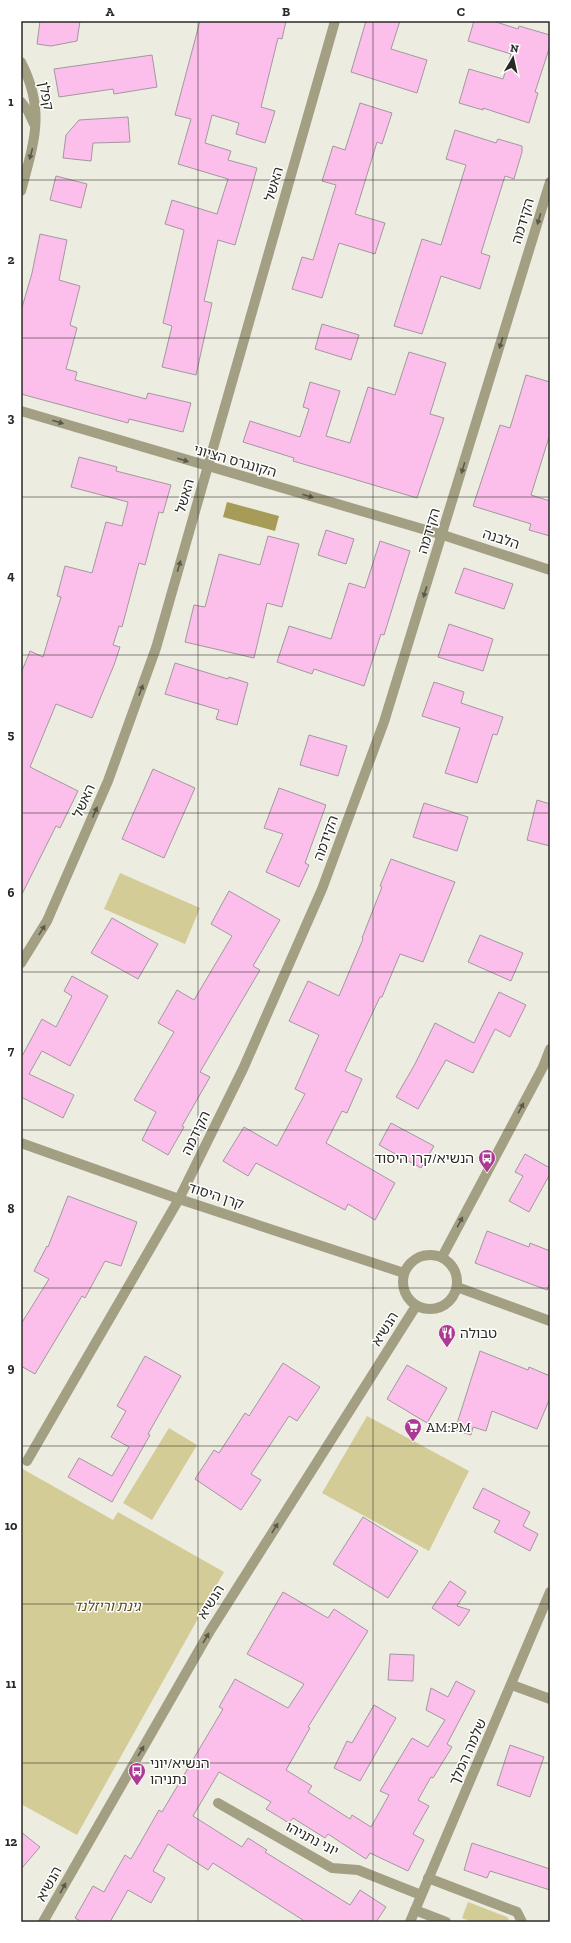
<svg xmlns="http://www.w3.org/2000/svg" width="571" height="1943" viewBox="0 0 571 1943" font-family="'Zilla Slab','Noto Sans Hebrew',serif">
<style>
.green{fill:#d3cc97}
.water{fill:#a69c58}
.building{fill:#fcbfeb;stroke:#a2989f}
.lines{fill:none;stroke-linecap:round;stroke-linejoin:round}
.minor{stroke:#a39f83;stroke-width:10}
.tertiary{stroke:#a39f83;stroke-width:10}
.oneway{fill:#5a594b}
.grid{fill:none;stroke:#2a2a25;stroke-width:1;stroke-opacity:0.55}
.labels{text-anchor:middle;dominant-baseline:central;stroke-width:3;stroke-linejoin:round;paint-order:stroke}
.street-label{font-size:14px;fill:#2a2a25;stroke:#fff}
.poi-label{font-size:14px;fill:#2a2a25;stroke:#fff;text-anchor:start}
.park-label{font-size:14px;font-style:italic;fill:#554d19;stroke:#fff}
.neatline{fill:none;stroke:#2a2a25;stroke-width:1.5}
.grid-label{font-size:13px;text-anchor:middle;font-weight:bold;fill:#2a2a25}
</style>
<rect width="100%" height="100%" fill="#edece0"/>
<!-- green -->
<g class="green">
<polygon points="120,873 200,908 185,944 104,909"/>
<polygon points="367,1416 469,1471 429,1551 322,1493"/>
<polygon points="169,1428 197,1445 152,1520 123,1503"/>
<polygon points="21,1468 113,1520 118,1512 224,1572 77,1835 21,1804"/>
<polygon points="468,1902 507,1917 511,1922 472,1922 462,1918"/>
</g>
<!-- water -->
<polygon class="water" points="227,502 279,516 275,531 223,517"/>
<!-- building -->
<g class="building">
<polygon points="40,21 80,21 77,41 51,46 37,44"/>
<polygon points="200,21 286,21 282,39 278,38 261,107 275,111 265,143 236,134 239,123 212,115 205,143 231,151 228,160 257,168 235,245 218,240 204,301 212,303 196,375 162,367 172,326 163,323 184,230 165,224 172,200 217,214 228,179 178,164 191,119 175,115"/>
<polygon points="366,21 400,21 391,49 427,60 417,93 351,72"/>
<polygon points="474,21 493,21 518,29 519,26 550,35 550,46 535,92 538,93 529,123 483,108 483,110 459,103 469,69 503,79 511,54 468,41"/>
<polygon points="152,55 157,87 114,94 113,89 59,97 54,69"/>
<polygon points="360,103 392,113 382,144 377,142 355,214 385,223 375,254 339,243 322,298 292,289 302,257 313,260 336,185 322,181 333,146 345,150"/>
<polygon points="128,117 130,142 93,143 91,161 63,158 66,135 79,120"/>
<polygon points="455,130 496,143 498,139 522,146 522,152 514,179 505,176 481,253 490,256 480,289 441,276 422,334 394,326 422,239 441,245 466,165 446,159"/>
<polygon points="56,176 87,184 81,208 50,200"/>
<polygon points="40,234 67,240 59,280 80,286 70,325 77,328 66,369 77,372 75,380 146,399 148,393 191,403 183,432 129,419 128,423 21,394 21,311 32,273"/>
<polygon points="322,324 359,335 351,360 315,349"/>
<polygon points="409,352 446,363 430,414 444,418 417,498 293,461 294,458 243,442 250,421 300,437 309,409 303,407 310,382 340,391 326,436 350,443 368,387 395,395"/>
<polygon points="526,375 550,382 550,434 531,495 550,501 550,536 529,530 531,524 473,506 500,425 510,428"/>
<polygon points="79,457 117,467 116,471 171,485 163,513 159,512 145,565 139,563 122,627 119,626 113,645 120,647 114,665 92,718 56,704 30,767 78,791 60,828 56,826 21,896 21,673 30,651 43,657 61,597 57,596 65,566 92,573 106,522 122,526 128,502 71,487"/>
<polygon points="326,530 354,539 346,564 318,555"/>
<polygon points="268,536 299,544 282,607 267,603 254,658 185,642 194,605 205,607 219,554 260,565"/>
<polygon points="380,541 410,551 384,635 381,634 364,686 314,669 312,674 277,662 289,626 331,639 349,583 365,588"/>
<polygon points="464,568 513,584 504,609 455,593"/>
<polygon points="449,624 493,639 483,671 438,657"/>
<polygon points="175,663 228,679 229,677 248,683 237,725 216,719 219,710 165,694"/>
<polygon points="434,682 464,692 461,703 503,717 497,735 493,734 477,783 445,773 460,728 422,716"/>
<polygon points="309,735 347,746 338,776 300,765"/>
<polygon points="153,769 195,788 164,858 122,839"/>
<polygon points="279,788 326,805 305,863 309,865 299,887 266,872 283,834 264,828"/>
<polygon points="537,800 550,804 550,846 527,840"/>
<polygon points="424,803 468,817 457,851 413,837"/>
<polygon points="391,859 455,882 423,962 400,954 382,997 380,997 345,1071 362,1079 347,1113 342,1111 326,1143 395,1183 375,1220 348,1204 345,1210 256,1163 248,1176 223,1161 244,1127 277,1146 305,1094 295,1089 319,1035 289,1021 308,981 339,996 363,939 362,938 382,887 380,886"/>
<polygon points="229,891 280,920 253,966 260,970 200,1072 210,1077 182,1126 184,1127 168,1155 142,1140 156,1112 134,1100 174,1032 158,1023 177,990 194,1000 232,936 211,924"/>
<polygon points="112,918 158,944 138,979 91,953"/>
<polygon points="480,935 523,953 511,981 468,962"/>
<polygon points="72,976 108,996 70,1066 42,1051 29,1074 74,1095 63,1118 21,1097 21,1058 42,1019 56,1027 72,996 64,991"/>
<polygon points="499,992 526,1005 510,1037 495,1029 473,1073 446,1060 418,1109 396,1097 415,1064 435,1023 474,1043"/>
<polygon points="391,1123 434,1146 421,1168 379,1145"/>
<polygon points="525,1154 550,1168 550,1174 529,1212 509,1201 523,1176 515,1172"/>
<polygon points="68,1196 137,1222 121,1266 105,1261 85,1298 82,1296 35,1374 21,1366 21,1324 49,1279 34,1271 47,1246 48,1247"/>
<polygon points="487,1231 529,1247 530,1243 550,1251 550,1283 547,1290 475,1263"/>
<polygon points="480,1351 528,1370 529,1367 550,1376 550,1398 537,1429 492,1411 486,1431 473,1427 471,1435 455,1430"/>
<polygon points="145,1356 181,1376 148,1434 150,1435 112,1502 68,1477 79,1458 112,1476 129,1447 111,1437 126,1411 117,1406"/>
<polygon points="283,1363 320,1387 297,1421 289,1416 251,1474 261,1480 241,1510 195,1479 214,1450 219,1453 245,1413 249,1416"/>
<polygon points="407,1365 447,1388 427,1423 387,1399"/>
<polygon points="483,1488 530,1512 523,1526 538,1534 530,1551 494,1532 500,1521 473,1508"/>
<polygon points="363,1517 418,1551 388,1598 333,1564"/>
<polygon points="450,1581 466,1592 457,1606 470,1610 459,1626 432,1608"/>
<polygon points="283,1592 328,1618 334,1609 368,1631 308,1727 310,1728 286,1770 312,1786 308,1792 350,1819 352,1815 371,1827 389,1795 380,1791 412,1738 428,1747 445,1720 426,1710 431,1688 448,1697 456,1681 475,1691 447,1744 452,1747 433,1778 431,1777 418,1800 429,1806 413,1834 424,1840 408,1871 370,1853 366,1859 328,1834 325,1838 293,1818 289,1823 266,1809 271,1802 219,1772 193,1816 242,1847 248,1838 267,1850 265,1852 350,1905 360,1890 386,1907 376,1922 306,1922 213,1863 208,1870 168,1844 153,1871 165,1878 151,1903 128,1890 110,1922 82,1922 75,1918 93,1886 104,1892 125,1855 131,1859 159,1810 162,1812 223,1709 219,1707 235,1679 288,1708 304,1684 247,1654"/>
<polygon points="390,1654 414,1655 413,1681 388,1680"/>
<polygon points="374,1705 396,1718 360,1781 334,1768 347,1741 352,1743"/>
<polygon points="510,1745 544,1757 530,1797 497,1785"/>
<polygon points="21,1832 40,1847 21,1869"/>
<polygon points="472,1843 550,1869 550,1890 490,1871 487,1878 464,1870"/>
</g>
<g class="lines">
<!-- minor -->
<g class="minor">
<path d="M21 62C46 111 34 142 21 191"/>
<polyline points="21,102 28,111 34,124"/>
<polyline points="21,411 443,535 550,570"/>
<polyline points="21,963 47,921 108,781 156,648 335,21"/>
<polyline points="27,1461 179,1199 243,1069 322,889 384,722 550,182"/>
<polyline points="512,1685 550,1699"/>
<polyline points="218,1803 332,1868 358,1870 421,1895"/>
<polyline points="428,1878 517,1912 522,1922"/>
<polyline points="415,1910 446,1922"/>
<polyline points="410,1922 550,1592"/>
</g>
<!-- tertiary -->
<g class="tertiary">
<polyline points="21,1143 179,1199 404,1273"/>
<circle cx="430" cy="1282" r="27"/>
<polyline points="442,1257 543,1067 550,1049"/>
<polyline points="457,1287 550,1321"/>
<polyline points="43,1922 210,1631 416,1306"/>
</g>
</g>
<!-- one-way arrows -->
<defs><path id="oneway-solid" d="M-6-.8H1V-3.2L6.5 0L1 3.2V.8H-6Z"/></defs>
<g class="oneway">
<use href="#oneway-solid" transform="translate(31 154) rotate(105)"/>
<use href="#oneway-solid" transform="translate(539 219) rotate(107)"/>
<use href="#oneway-solid" transform="translate(501 343) rotate(107)"/>
<use href="#oneway-solid" transform="translate(58 422) rotate(17)"/>
<use href="#oneway-solid" transform="translate(183 460) rotate(17)"/>
<use href="#oneway-solid" transform="translate(463 468) rotate(107)"/>
<use href="#oneway-solid" transform="translate(308 496) rotate(16)"/>
<use href="#oneway-solid" transform="translate(179 566) rotate(-74)"/>
<use href="#oneway-solid" transform="translate(425 592) rotate(107)"/>
<use href="#oneway-solid" transform="translate(141 690) rotate(-70)"/>
<use href="#oneway-solid" transform="translate(95 812) rotate(-66)"/>
<use href="#oneway-solid" transform="translate(42 930) rotate(-58)"/>
<use href="#oneway-solid" transform="translate(521 1108) rotate(-62)"/>
<use href="#oneway-solid" transform="translate(460 1222) rotate(-62)"/>
<use href="#oneway-solid" transform="translate(275 1528) rotate(-58)"/>
<use href="#oneway-solid" transform="translate(206 1638) rotate(-60)"/>
<use href="#oneway-solid" transform="translate(141 1751) rotate(-60)"/>
<use href="#oneway-solid" transform="translate(63 1888) rotate(-61)"/>
</g>
<!-- grid -->
<path class="grid" d="M198 21V1922M373 21V1922M21 180H550M21 338H550M21 497H550M21 655H550M21 813H550M21 972H550M21 1130H550M21 1288H550M21 1446H550M21 1604H550M21 1763H550"/>
<!-- icons -->
<defs>
<symbol id="bus-pin" viewBox="-11 -11 22 30"><path d="M0 17L-7.5 6A9.5 9.5 0 1 1 7.5 6Z" fill="#ac3a95" stroke="#fff"/><path d="M-5-6H5V4H4V6H2V4H-2V6H-4V4H-5ZM-3.5-4V0h7V-4ZM-3.5 1.2v1.5H-2V1.2ZM2 1.2v1.5H3.5V1.2Z" fill="#fff"/></symbol>
<symbol id="restaurant-pin" viewBox="-11 -11 22 30"><path d="M0 17L-7.5 6A9.5 9.5 0 1 1 7.5 6Z" fill="#ac3a95" stroke="#fff"/><path d="M-5-6h1v4h1v-4h1v4h1v-4h1v5L-1.5 .5V6h-2V.5L-5-1ZM5-6V6H3V1.5H1.5Q1.5-4 5-6Z" fill="#fff"/></symbol>
<symbol id="supermarket-pin" viewBox="-11 -11 22 30"><path d="M0 17L-7.5 6A9.5 9.5 0 1 1 7.5 6Z" fill="#ac3a95" stroke="#fff"/><path d="M-6-5.5h2.5l.6 2H6L4.5 2H-2.5L-4.4-4H-6ZM-1.5 3.2a1.3 1.3 0 1 0 .1 0ZM3 3.2a1.3 1.3 0 1 0 .1 0Z" fill="#fff"/></symbol>
</defs>
<g fill-rule="evenodd">
<use href="#bus-pin" x="477" y="1148" width="20" height="27"/>
<use href="#restaurant-pin" x="437" y="1323" width="20" height="27"/>
<use href="#supermarket-pin" x="403" y="1417" width="20" height="27"/>
<use href="#bus-pin" x="127" y="1761" width="20" height="27"/>
</g>
<g class="labels">
<!-- street labels -->
<g class="street-label">
<text transform="translate(46 96) rotate(79)">קפלן</text>
<text transform="translate(274 184) rotate(-74)">האשל</text>
<text transform="translate(523 221) rotate(-73)">הקידמה</text>
<text transform="translate(235 461) rotate(16)">הקונגרס הציוני</text>
<text transform="translate(185 496) rotate(-74)">האשל</text>
<text transform="translate(429 531) rotate(-73)">הקידמה</text>
<text transform="translate(501 539) rotate(18)">הלבנה</text>
<text transform="translate(84 801) rotate(-66)">האשל</text>
<text transform="translate(326 838) rotate(-70)">הקידמה</text>
<text transform="translate(196 1133) rotate(-64)">הקידמה</text>
<text transform="translate(216 1196) rotate(18)">קרן היסוד</text>
<text transform="translate(385 1329) rotate(-58)">הנשיא</text>
<text transform="translate(211 1602) rotate(-58)">הנשיא</text>
<text transform="translate(468 1752) rotate(-66)">שלמה המלך</text>
<text transform="translate(312 1839) rotate(28)">יוני נתניהו</text>
<text transform="translate(49 1884) rotate(-61)">הנשיא</text>
</g>
<!-- poi labels -->
<g class="poi-label">
<text x="474" y="1158" text-anchor="end">הנשיא/קרן היסוד</text>
<text x="460" y="1333">טבולה</text>
<text x="426" y="1427">AM:PM</text>
<text x="150" y="1763">הנשיא/יוני<tspan x="150" dy="16">נתניהו</tspan></text>
</g>
<!-- park labels -->
<g class="park-label">
<text x="107" y="1606">גינת וריזלנד</text>
</g>
</g>
<!-- border -->
<rect width="571" height="1943" fill="none" stroke="#ffffff" stroke-width="44"/>
<!-- north arrow -->
<g transform="translate(513 58) rotate(9)" stroke="#ffffff" stroke-width="3" paint-order="stroke">
<path d="M0-3L7 15L0 10L-7 15Z" fill="#2a2a25"/>
<text y="-6" font-size="11" font-weight="bold" text-anchor="middle" fill="#2a2a25">N</text>
</g>
<rect x="22" y="22" width="527" height="1899" class="neatline"/>
<g class="grid-label">
<text x="110" y="16">A</text>
<text x="286" y="16">B</text>
<text x="461" y="16">C</text>
<text x="11" y="106">1</text>
<text x="11" y="264">2</text>
<text x="11" y="422">3</text>
<text x="11" y="580">4</text>
<text x="11" y="739">5</text>
<text x="11" y="897">6</text>
<text x="11" y="1055">7</text>
<text x="11" y="1213">8</text>
<text x="11" y="1372">9</text>
<text x="11" y="1530">10</text>
<text x="11" y="1688">11</text>
<text x="11" y="1846">12</text>
</g>
</svg>
